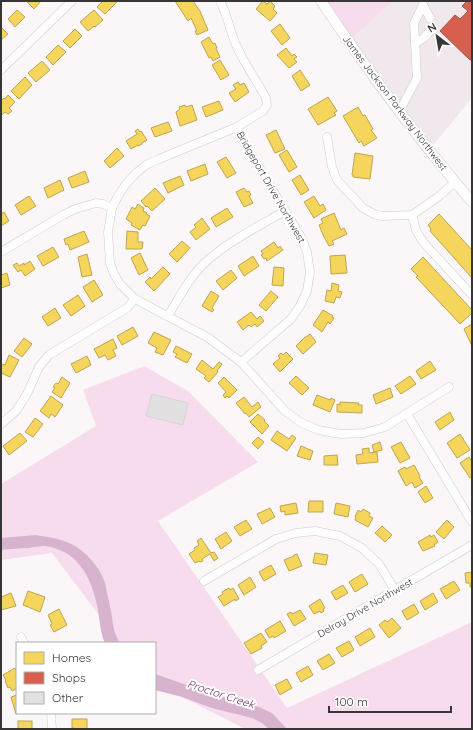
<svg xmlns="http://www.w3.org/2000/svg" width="473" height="730" viewBox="0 0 473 730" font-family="Quicksand,sans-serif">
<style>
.built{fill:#f0e8ed}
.green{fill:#f7dcee}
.water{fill:#d8b3cd}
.homes{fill:#f6d55c;stroke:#bda551}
.shops{fill:#d6604d;stroke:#a65346}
.building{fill:#e2e0e1;stroke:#d7d4d6}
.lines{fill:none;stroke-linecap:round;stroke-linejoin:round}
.minor-casing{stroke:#cecbcc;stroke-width:9}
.major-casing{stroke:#cecbcc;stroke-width:11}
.minor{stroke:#fefefe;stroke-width:8}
.major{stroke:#fefefe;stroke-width:10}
.labels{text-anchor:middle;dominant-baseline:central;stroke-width:4;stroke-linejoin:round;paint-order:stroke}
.street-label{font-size:10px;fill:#373536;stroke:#fff}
.water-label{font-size:11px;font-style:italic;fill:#713362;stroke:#fff}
</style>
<rect width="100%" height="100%" fill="#fbf7f9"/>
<!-- built -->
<polygon class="built" points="393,1 472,1 472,98 425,155 370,82 347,43"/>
<!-- green -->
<g class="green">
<polygon points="322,1 393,1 347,43"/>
<polygon points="144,366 188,391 258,462 158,521 287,708 472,622 472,729 245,729 155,683 155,643 120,643 52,553 1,560 1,484 96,426 83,390"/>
</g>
<!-- water -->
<g class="water">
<path d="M36 535C47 537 58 538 69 543 84 549 101 568 105 583 107 592 109 602 111 611 113 623 113 632 120 643H105C99 630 100 615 96 601 90 574 75 549 44 546 39 546 34 547 29 548 20 548 10 549 1 550V538Z"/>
<polygon points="155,674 204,691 238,702 259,707 272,713 287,729 269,729 262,723 252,718 212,708 182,697 155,690"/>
</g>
<!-- homes -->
<g class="homes">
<polygon points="26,1 41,1 34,9"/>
<polygon points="103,1 118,1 105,14 97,7"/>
<polygon points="175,1 193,1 200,11 208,30 197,35 195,31 197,31 191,18 188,21"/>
<polygon points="263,1 267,4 270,1 275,6 273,9 277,13 270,21 256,9"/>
<polygon points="17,10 25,17 15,27 8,19"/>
<polygon points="94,10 103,20 95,27 94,26 88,31 80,22"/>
<polygon points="280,24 290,38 282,45 271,31"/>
<polygon points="1,27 8,34 1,40"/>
<polygon points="75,29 82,36 70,48 63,41"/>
<polygon points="209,37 213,44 215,43 217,48 216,48 220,57 213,61 211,57 209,58 201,42"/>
<polygon points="58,45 66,52 53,65 46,57"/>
<polygon points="286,48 292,56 294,54 297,57 294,59 297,62 289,68 277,55"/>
<polygon points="220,60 229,75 221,80 212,65"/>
<polygon points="42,61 50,70 36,82 28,73"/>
<polygon points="300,70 310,85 301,91 292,76"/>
<polygon points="25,77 32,85 19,99 11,91"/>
<polygon points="238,82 240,85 244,83 249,92 235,102 229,93 236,89 233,85"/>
<polygon points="8,95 15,102 9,108 12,111 8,114 5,112 2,115 1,114 1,101 4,98 5,99"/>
<polygon points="328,97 337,111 334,113 336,115 318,125 308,109"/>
<polygon points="219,101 223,110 206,117 202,107"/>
<polygon points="185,105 186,107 192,105 197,120 180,126 176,112 180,109 179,107"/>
<polygon points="358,107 363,116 365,115 373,129 371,130 377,138 364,146 361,141 359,143 343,116"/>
<polygon points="168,122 172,131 155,137 151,128"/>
<polygon points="138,129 140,132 141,131 147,140 142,143 142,144 138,146 138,145 131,149 126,141 137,134 135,131"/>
<polygon points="276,130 285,149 275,153 266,135"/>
<polygon points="117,148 124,156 110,168 104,161"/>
<polygon points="287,150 297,167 289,172 279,155"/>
<polygon points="355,153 373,156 370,179 353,177 353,175 352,175"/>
<polygon points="226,157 236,173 227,178 217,162"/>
<polygon points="205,164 208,174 191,181 187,171"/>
<polygon points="85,171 89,182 72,188 68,178"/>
<polygon points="300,175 309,190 301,195 292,180"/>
<polygon points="180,176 184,185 168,193 163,183"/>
<polygon points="60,180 64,190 48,198 44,188"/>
<polygon points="155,188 165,199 152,211 147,206 146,207 141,201"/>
<polygon points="244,188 247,192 249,191 251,195 249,196 253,203 244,207 236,192"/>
<polygon points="29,196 36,206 21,215 15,205"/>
<polygon points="314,196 320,206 323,204 326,210 314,218 304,202"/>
<polygon points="138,204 144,208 143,211 147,213 146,214 150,216 145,226 143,225 140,230 131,225 132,223 126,219 132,207 135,209"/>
<polygon points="227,208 233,217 216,227 211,218"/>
<polygon points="4,212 9,221 1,226 1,214"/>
<polygon points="334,213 341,230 344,228 347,234 332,241 334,244 329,246 324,237 319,225 323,223 321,219"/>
<polygon points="439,214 472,250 472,278 430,231 431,229 428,225"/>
<polygon points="202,218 210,229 196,240 190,232 196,227 194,225"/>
<polygon points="84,231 89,242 70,250 68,244 66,245 64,239"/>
<polygon points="127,231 138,232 138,242 143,242 142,249 126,249"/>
<polygon points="182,241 190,248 177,262 169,254"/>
<polygon points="274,242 278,248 280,246 283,250 267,261 266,258 264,259 261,255 263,254 261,251"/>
<polygon points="53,247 59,257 43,266 37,256"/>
<polygon points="140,253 148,270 139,275 131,258"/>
<polygon points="87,254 92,275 82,277 78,257"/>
<polygon points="345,255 347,273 331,274 330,256"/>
<polygon points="253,256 259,266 244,276 238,266"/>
<polygon points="423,257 472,310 472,313 460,324 416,277 418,276 411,269"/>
<polygon points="30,261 35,269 25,276 21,270 18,272 13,265 17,263 19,266 24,263 24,265"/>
<polygon points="163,267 170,274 154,291 145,282 150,277 151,279"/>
<polygon points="274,267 284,268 283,286 272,285"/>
<polygon points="231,270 237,278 223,290 216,281"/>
<polygon points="7,273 10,285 1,288 1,275"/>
<polygon points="94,280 103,295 92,302 83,287"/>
<polygon points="332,283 339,285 338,291 342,292 340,298 336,297 334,303 325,301 327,290 331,291"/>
<polygon points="211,291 219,296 212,308 214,310 212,312 202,306"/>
<polygon points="271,291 278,297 266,311 259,305"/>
<polygon points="78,295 85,306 71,316 63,305"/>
<polygon points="55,308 61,318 48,326 42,317"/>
<polygon points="323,310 333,316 332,317 334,318 330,324 328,322 322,332 313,325"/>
<polygon points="251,312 257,319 260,316 264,321 257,327 255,324 251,327 249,325 243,330 237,322"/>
<polygon points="472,324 472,346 464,329"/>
<polygon points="133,327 138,336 122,345 117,336"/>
<polygon points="154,332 171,340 163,355 155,352 157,348 148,343"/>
<polygon points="310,334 316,342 303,354 296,346 305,337 306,337"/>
<polygon points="24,338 32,344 22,357 14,351"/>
<polygon points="113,339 117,348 113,350 116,356 108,360 105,355 99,358 94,349"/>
<polygon points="176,346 192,354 187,363 175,357 177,354 173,352"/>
<polygon points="286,352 293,359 280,372 273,364 280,358 278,356 281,353 283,355"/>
<polygon points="9,355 19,360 10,377 1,373 1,366 2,364 5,365"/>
<polygon points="87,356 91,365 76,373 71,364"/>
<polygon points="202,360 213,369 219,362 222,364 217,371 218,372 209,382 204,378 206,376 196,369"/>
<polygon points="430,361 436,370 421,379 416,371"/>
<polygon points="296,376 309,388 302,395 289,383"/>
<polygon points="410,376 416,384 401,394 395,386"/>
<polygon points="62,377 70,383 61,398 52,392 55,388 53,387 56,383 58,384"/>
<polygon points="224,377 237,390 229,398 227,396 225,398 223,395 226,392 218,383"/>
<polygon points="390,388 393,397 376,404 373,395"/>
<polygon points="317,395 330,400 331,398 335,400 330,412 313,405"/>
<polygon points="51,396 63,405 55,417 51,414 49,418 40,411"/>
<polygon points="244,397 252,407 258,402 261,407 249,417 246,413 245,414 236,403"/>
<polygon points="340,402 359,403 358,405 362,405 362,413 337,412 337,404 340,405"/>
<polygon points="450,412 454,420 440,430 435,422"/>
<polygon points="258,414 265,420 264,421 269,426 262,434 250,422"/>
<polygon points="35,418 43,424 33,437 25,432"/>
<polygon points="277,431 289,439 292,435 296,438 287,451 271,440"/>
<polygon points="20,433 27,441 9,455 3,446"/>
<polygon points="460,434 470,450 457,458 447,443"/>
<polygon points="258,437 264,442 258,449 252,443"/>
<polygon points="380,442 382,450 374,452 372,445"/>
<polygon points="401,442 410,458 400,463 391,447"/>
<polygon points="301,446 313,451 310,460 297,456"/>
<polygon points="369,448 369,453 377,452 378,462 357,464 356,455 363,454 362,449"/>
<polygon points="337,455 338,465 324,465 324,456"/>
<polygon points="469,457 472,462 472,477 470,478 460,463"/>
<polygon points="414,465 420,476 419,477 423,483 415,488 412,482 406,486 398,471 405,467 406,469"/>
<polygon points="426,486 433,498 425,503 418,492"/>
<polygon points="309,501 323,501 323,512 308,512"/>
<polygon points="296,503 298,513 285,515 285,511 281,512 280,506"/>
<polygon points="336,503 350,506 348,517 334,514"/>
<polygon points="270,508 275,517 262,524 257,514"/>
<polygon points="363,509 370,513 369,516 373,518 368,527 355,520 356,518 355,517 358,510 361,512"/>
<polygon points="246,520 252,529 240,536 234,527"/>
<polygon points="447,520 454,527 444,539 436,532"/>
<polygon points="382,526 392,535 385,542 375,533"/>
<polygon points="226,532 232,541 221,549 215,539"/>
<polygon points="430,535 431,537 434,535 438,542 434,545 435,546 423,551 418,542"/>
<polygon points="201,538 211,553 214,552 218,558 214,561 210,554 202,559 203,561 200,562 199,561 195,563 189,554 195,550 194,548 199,545 197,541"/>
<polygon points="315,553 328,555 326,565 313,563"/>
<polygon points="297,554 302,566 289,571 284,560 294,556 294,555"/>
<polygon points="271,565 276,574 264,581 259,572"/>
<polygon points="472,572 472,587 470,587 470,583 466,583 465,573"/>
<polygon points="362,574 368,584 355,592 349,582"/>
<polygon points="250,577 256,587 244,595 238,585"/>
<polygon points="454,581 460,590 446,599 440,589"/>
<polygon points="343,585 348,593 336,600 331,592"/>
<polygon points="229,588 230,590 233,588 239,599 235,601 235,599 224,606 218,597 223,594 222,592"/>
<polygon points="28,591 45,597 40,612 23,605"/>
<polygon points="11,593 16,606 1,610 1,597"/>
<polygon points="433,593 438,602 425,610 420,601"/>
<polygon points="320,599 325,608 323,609 324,611 321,613 320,611 314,614 309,606"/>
<polygon points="414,604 419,613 407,620 402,611"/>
<polygon points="59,609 67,625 54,632 50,625 52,624 48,615"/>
<polygon points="300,610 306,619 294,626 287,614 291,612 292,614"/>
<polygon points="392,618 401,628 389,638 379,625 385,620 387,622"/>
<polygon points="280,621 286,631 274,638 273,636 269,638 265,630"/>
<polygon points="370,628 375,637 360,646 355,637"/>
<polygon points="261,633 267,642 261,646 262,648 251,654 244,643"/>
<polygon points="349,641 354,650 342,657 336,648"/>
<polygon points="329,654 335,663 323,670 317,661"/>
<polygon points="308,666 313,675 301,682 296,673"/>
<polygon points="15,668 17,672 17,688 12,691 10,687 8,688 5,681 6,680 3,675"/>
<polygon points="287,679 292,688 280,695 275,685"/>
<polygon points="17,695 17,713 21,713 16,714 11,697"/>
<polygon points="72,719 87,719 87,729 74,729 74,728 72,728"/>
<rect x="18" y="721" width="14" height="8"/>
</g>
<!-- shops -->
<polygon class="shops" points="467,1 472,1 472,59 470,60 440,31 455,15 460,19 468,11 462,6"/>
<!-- building -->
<polygon class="building" points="152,394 188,403 183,425 146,416"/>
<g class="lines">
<defs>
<g id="minor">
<path d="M220 1C228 16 230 32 237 47 245 65 257 81 266 98L267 105 263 111 237 127 159 159 146 165 136 173 126 184 118 196 112 208 108 232 110 263 114 274 120 284 135 299 207 337 241 362 284 410 300 422 318 430 341 434 364 433 385 427 449 387"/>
<polyline points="423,5 430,18"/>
<polyline points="415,43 424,38 431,30"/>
<polyline points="1,70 72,1"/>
<polyline points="399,112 417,78 414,23 423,5"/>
<polyline points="237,127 242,139 301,237 307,252 310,272 307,291 300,306 291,319 241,362"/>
<polyline points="327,137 332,167 337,180 363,208 374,214 382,216 412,215 438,197 455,182"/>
<polyline points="412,215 416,230 423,242 472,295"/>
<polyline points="1,252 63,215 75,209 96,203 103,204 112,208"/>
<path d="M168 316C180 296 191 274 209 259 231 240 261 225 285 211"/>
<polyline points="407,414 472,522"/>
<polyline points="1,424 16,411 27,394 39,367 49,355 127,308 135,299"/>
<polyline points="204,581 276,539 296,533 315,531 340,536 362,548 379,564 395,590"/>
<polyline points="21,637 24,643"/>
<polyline points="258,670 472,545"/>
<polyline points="51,713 52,729"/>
</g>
<path id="major" d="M321 1C368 71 417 138 472 202"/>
</defs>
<!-- minor casing -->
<use href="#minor" class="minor-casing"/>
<!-- major casing -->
<use href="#major" class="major-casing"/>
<!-- minor -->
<use href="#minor" class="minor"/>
<!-- major -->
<use href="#major" class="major"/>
</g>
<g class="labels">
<!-- street labels -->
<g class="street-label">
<text transform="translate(395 103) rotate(53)">James Jackson Parkway Northwest</text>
<text transform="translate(271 187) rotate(60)">Bridgeport Drive Northwest</text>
<text transform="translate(365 608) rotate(-30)">Delray Drive Northwest</text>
</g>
<!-- water labels -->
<g class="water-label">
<text transform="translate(221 694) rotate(18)">Proctor Creek</text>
</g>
</g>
<!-- border -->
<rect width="473" height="730" fill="none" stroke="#373536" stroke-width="4"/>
<!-- legend -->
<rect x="16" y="642" width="140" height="72" fill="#ffffff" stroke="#afaeaf"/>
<rect x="24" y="652" width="20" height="12" fill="#f6d55c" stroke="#afaeaf"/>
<text x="52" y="662" font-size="12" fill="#373536">Homes</text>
<rect x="24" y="672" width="20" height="12" fill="#d6604d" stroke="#afaeaf"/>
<text x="52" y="682" font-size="12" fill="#373536">Shops</text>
<rect x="24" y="692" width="20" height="12" fill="#e2e0e1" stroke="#afaeaf"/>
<text x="52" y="702" font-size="12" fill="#373536">Other</text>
<!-- north arrow -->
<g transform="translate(437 36) rotate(329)" stroke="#ffffff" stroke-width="3" paint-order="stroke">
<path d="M0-3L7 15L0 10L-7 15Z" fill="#373536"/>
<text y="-6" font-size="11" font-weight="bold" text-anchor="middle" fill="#373536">N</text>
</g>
<!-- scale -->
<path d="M329 706v6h122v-6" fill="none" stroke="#373536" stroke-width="2"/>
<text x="335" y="706" font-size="12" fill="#373536" stroke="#ffffff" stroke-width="3" paint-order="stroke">100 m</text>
</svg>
